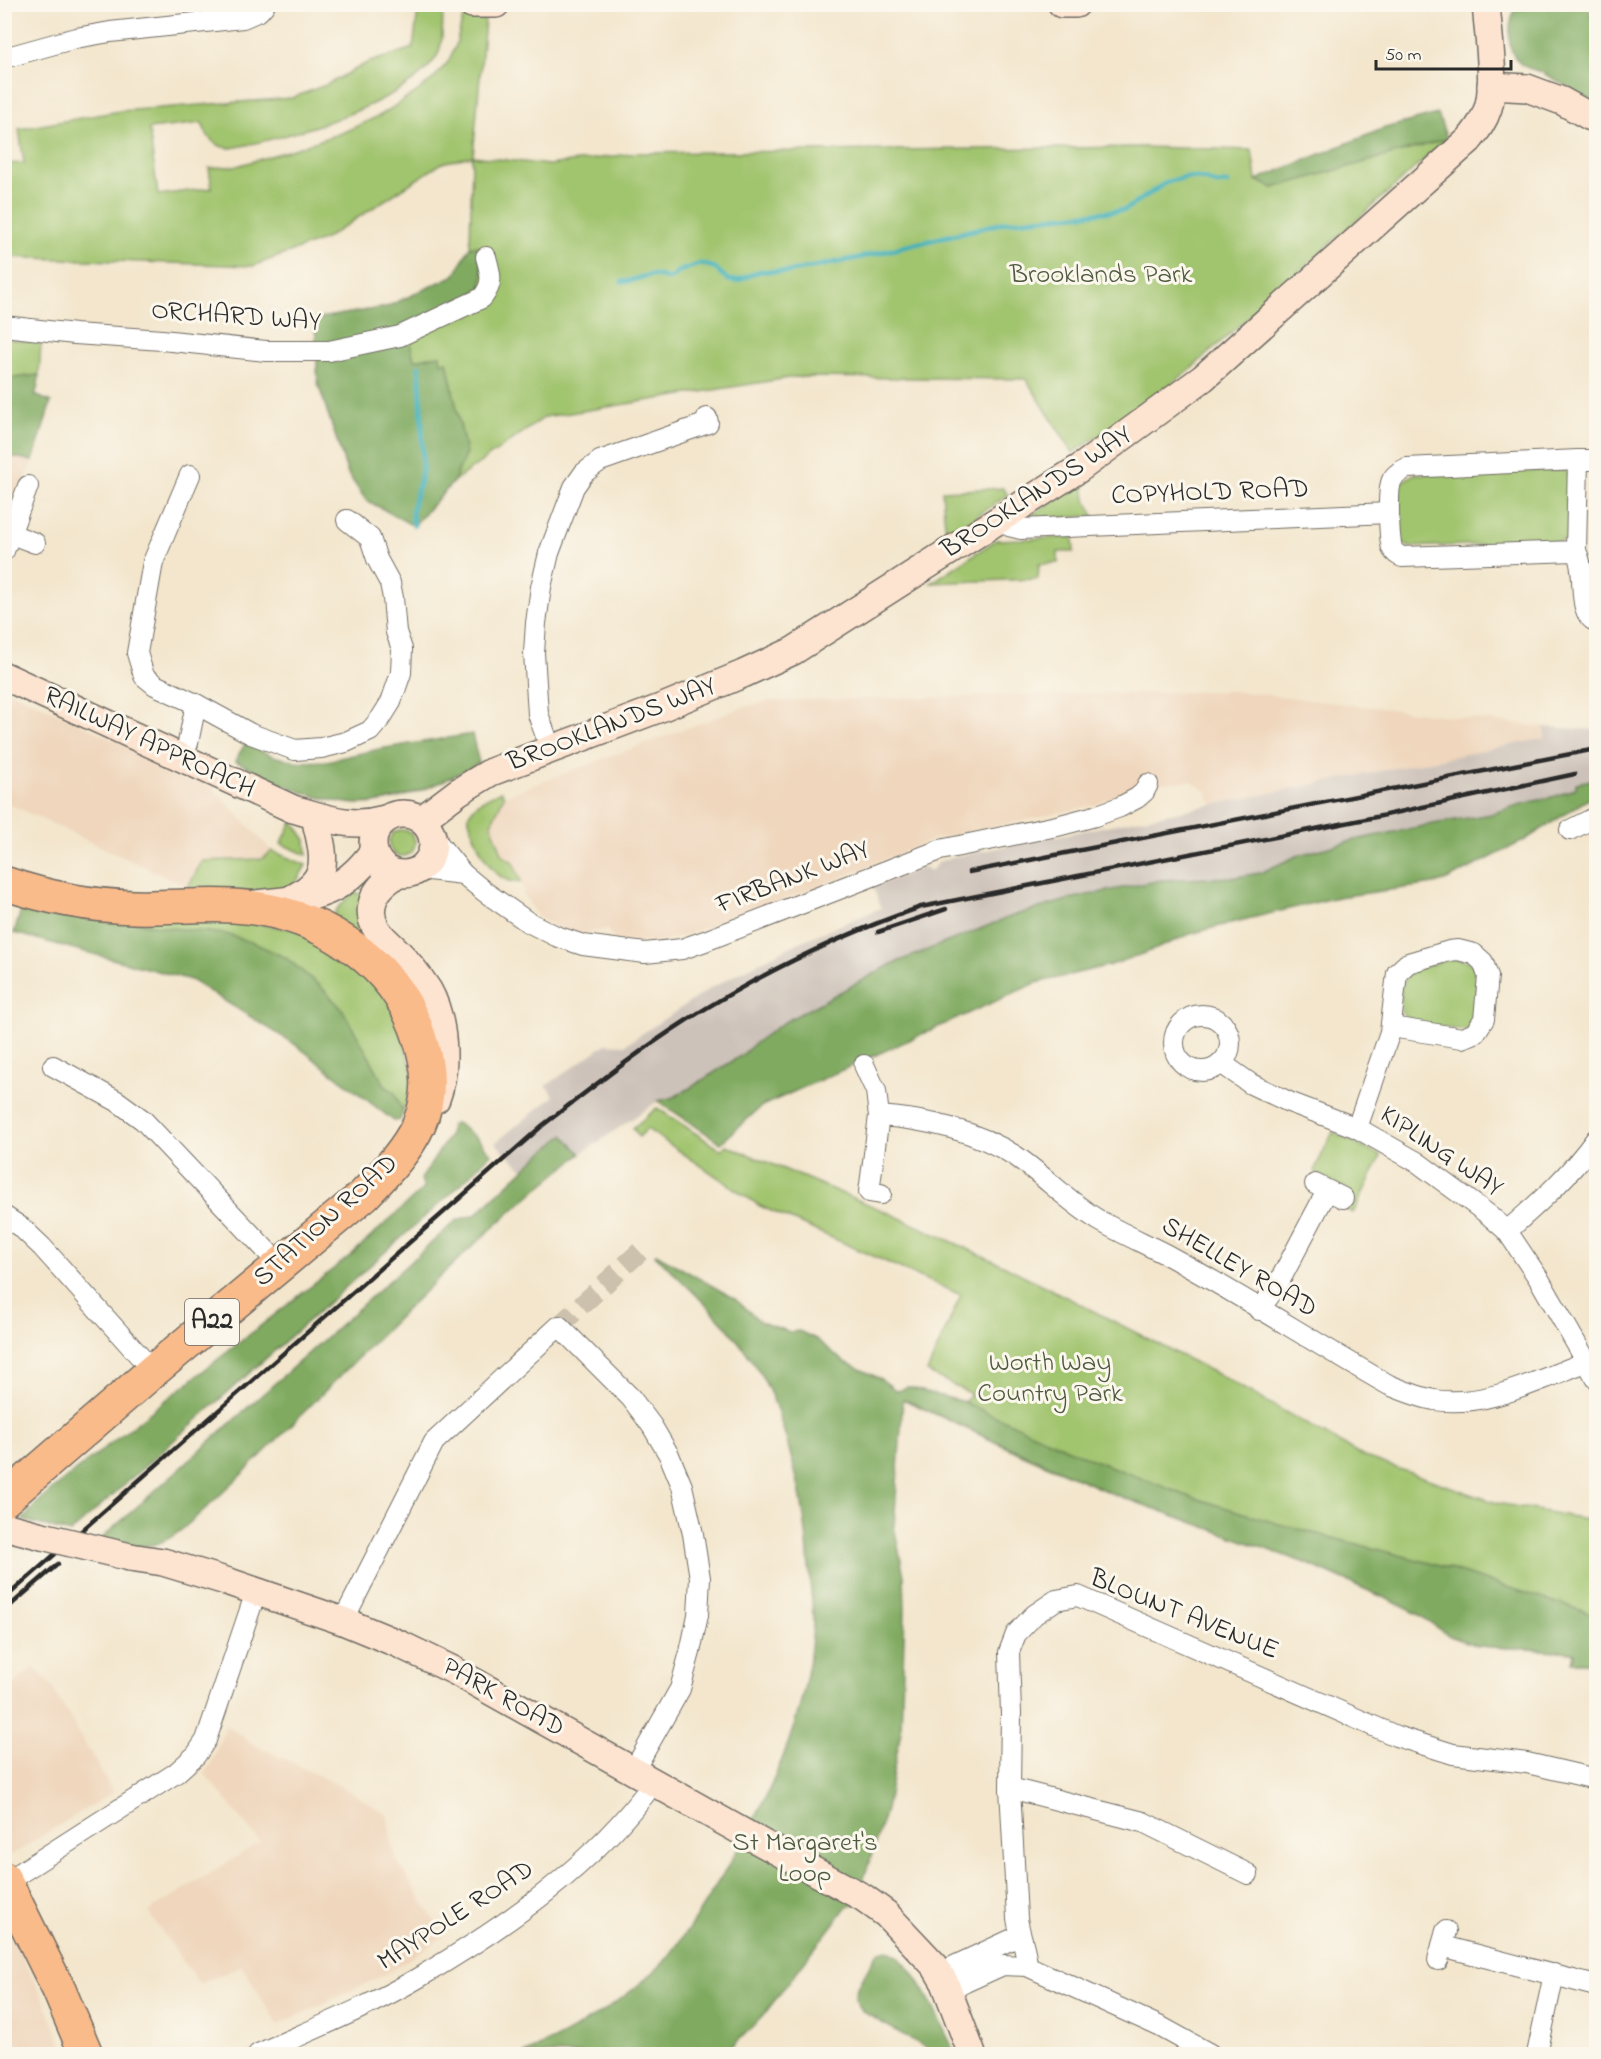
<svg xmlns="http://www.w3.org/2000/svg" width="1601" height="2059" viewBox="0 0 1601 2059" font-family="'Indie Flower',sans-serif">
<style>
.built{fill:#efd6bc}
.industrial{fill:#cdc2b9}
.green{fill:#a1c46e;stroke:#66784c;stroke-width:1.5}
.forest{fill:#80aa61;stroke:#566a46;stroke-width:1.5}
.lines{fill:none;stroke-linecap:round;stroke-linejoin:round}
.stream{stroke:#41b1ba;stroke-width:5}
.street-tunnel{stroke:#cbc1ad;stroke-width:20;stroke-dasharray:20 10;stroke-linecap:butt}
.street-casing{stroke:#716c64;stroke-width:22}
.secondary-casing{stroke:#716c64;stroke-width:30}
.highway-casing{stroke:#716c64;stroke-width:36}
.street{stroke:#fff;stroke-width:20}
.secondary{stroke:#fde4d1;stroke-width:27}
.highway{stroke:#fabb8b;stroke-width:33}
.rail{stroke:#2b2b2b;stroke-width:4.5}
.secondary-bridge-casing{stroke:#716c64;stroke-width:30;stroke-linecap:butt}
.secondary-bridge{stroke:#fde4d1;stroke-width:27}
.labels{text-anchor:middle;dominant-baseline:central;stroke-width:6;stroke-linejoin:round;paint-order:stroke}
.shield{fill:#fbf7ec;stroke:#696865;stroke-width:1.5}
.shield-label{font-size:26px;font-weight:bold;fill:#2b2b2b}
.park-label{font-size:27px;fill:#4e593f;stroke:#fbf7ec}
.street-label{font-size:27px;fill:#2b2b2b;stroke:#fbf7ec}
</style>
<rect width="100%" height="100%" fill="#fbf7ec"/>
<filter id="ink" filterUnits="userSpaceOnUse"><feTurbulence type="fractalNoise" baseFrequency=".0167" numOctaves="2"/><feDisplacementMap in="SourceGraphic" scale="12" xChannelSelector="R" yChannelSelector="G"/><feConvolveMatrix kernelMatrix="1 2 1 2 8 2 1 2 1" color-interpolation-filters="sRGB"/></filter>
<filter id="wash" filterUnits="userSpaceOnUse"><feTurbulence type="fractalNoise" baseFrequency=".008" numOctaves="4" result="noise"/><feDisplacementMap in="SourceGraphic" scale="24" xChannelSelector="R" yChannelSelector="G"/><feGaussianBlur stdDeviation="1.35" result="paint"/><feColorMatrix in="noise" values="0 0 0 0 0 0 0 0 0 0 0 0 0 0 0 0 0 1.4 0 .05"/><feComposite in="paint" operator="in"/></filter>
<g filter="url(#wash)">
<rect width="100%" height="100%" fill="#f3e6cd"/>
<!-- built -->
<g class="built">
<polygon points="5,455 33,461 5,531"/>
<polygon points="4,688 214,787 217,793 272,851 262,859 202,861 188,887 5,802"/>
<polygon points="1233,691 1544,727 1545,738 1212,805 1206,791 1190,781 1135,785 1096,805 935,839 825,884 681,937 651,943 614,941 607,929 578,935 565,931 538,917 523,894 524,891 513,862 503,856 491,824 504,796 744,707 769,701"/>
<polygon points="34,1666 52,1687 113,1792 5,1859 5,1692"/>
<polygon points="226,1725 255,1745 348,1790 387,1815 394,1856 444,1936 386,1974 278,2025 242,1966 199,1984 148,1912 260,1842 204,1773 211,1764"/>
<polygon points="4,1923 42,1996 66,2054 5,2054"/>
</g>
<!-- industrial -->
<polygon class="industrial" points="1544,727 1596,730 1596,796 1585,801 1525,840 1447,880 1434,884 1338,897 1231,923 1190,934 1156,949 1111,965 1036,983 762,1106 721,1143 658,1101 581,1154 540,1185 495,1143 554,1096 546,1086 606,1044 625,1045 711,988 752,966 802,941 881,908 873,887 925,867 930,872 939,862 952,857 1545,738"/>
<!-- green -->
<g class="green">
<path d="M419 4 430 5 443 10C442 25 444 47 435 59 404 104 284 139 231 148 215 148 207 138 202 123L149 129 158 195 212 188 209 168 237 166 297 148 344 132 381 115 415 93 434 78 448 62 456 45 463 17 485 20 473 156 549 165 637 153 1144 147 1252 150 1256 180 1273 188 1447 139 1194 366 1152 400 1073 453 1026 379 795 377 545 417 454 481 414 525 366 500 348 474 318 383 315 319 387 307 455 275 470 247 472 156 442 163 325 239 253 266 5 257 4 164 24 163 19 129 120 111 292 98 328 84 367 63 413 48Z"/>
<polygon points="5,339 41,343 39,375 5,379"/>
<polygon points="1563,470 1569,475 1569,531 1566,538 1561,542 1409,547 1401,542 1397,534 1396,491 1400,483 1414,474"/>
<polygon points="1084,481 1086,500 1094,516 1029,519 1030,516"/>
<polygon points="1003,488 1008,495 946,537 942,491"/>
<polygon points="1073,537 1074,552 1058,552 1058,563 1039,564 1038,579 931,583 996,540"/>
<path d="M501 791 504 796 491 824 503 856 513 862 521 882C491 886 474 839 468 816 475 802 487 798 501 791Z"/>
<polygon points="293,821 306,840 307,855 281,844"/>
<circle cx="402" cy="843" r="13"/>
<polygon points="272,851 306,865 295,884 282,892 195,895 188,887 202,861 262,859"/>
<polygon points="354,892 362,895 369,937 366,941 332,920 337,909"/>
<polygon points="116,917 209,917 306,931 394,1000 414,1080 403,1112 394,1092 386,1087 342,1009 321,987 286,958 162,927"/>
<polygon points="1452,958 1468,961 1478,970 1477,1017 1468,1031 1411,1023 1401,1011 1401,987 1410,971"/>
<polygon points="657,1108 721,1150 726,1145 889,1213 1005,1266 1223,1377 1365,1457 1497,1503 1596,1521 1596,1662 1572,1662 1574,1652 1478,1646 1450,1636 1418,1614 1392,1601 1308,1564 1107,1491 1027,1457 903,1399 907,1387 963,1402 971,1394 927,1372 961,1295 760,1206 647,1129 639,1137 633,1128"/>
<polygon points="1333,1132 1381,1156 1353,1213 1342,1208 1350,1191 1317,1175 1314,1171"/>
</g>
<!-- forest -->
<g class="forest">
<path d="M1516 5H1589L1591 17 1596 25V103C1579 93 1561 83 1543 73 1537 70 1528 69 1522 65 1503 50 1509 24 1516 5Z"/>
<polygon points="1438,114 1447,139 1273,188 1256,180 1385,128"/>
<polygon points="477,246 483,274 481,286 469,297 411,325 411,346 414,360 440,355 441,363 447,361 466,453 454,481 414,525 410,524 366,500 348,474 318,383 315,319 387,307 455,275 470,247"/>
<polygon points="39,375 38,386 35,395 51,402 33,461 5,455 5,379"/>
<path d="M472 734 479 763C446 781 395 805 357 804 339 803 320 798 302 792 279 784 257 771 235 761L245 744 273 756 299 762 327 761 379 749Z"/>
<polygon points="1596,779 1596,796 1585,801 1525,840 1447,880 1434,884 1338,897 1231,923 1190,934 1156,949 1111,965 1036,983 762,1106 721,1143 658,1101 674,1097 690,1088 742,1055 755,1043 783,1023 892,964 1015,915 1074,898 1161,880 1236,877 1260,873 1299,855 1355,840 1433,824 1491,814 1518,805 1556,796 1576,788 1576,783"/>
<polygon points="23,903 162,927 226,934 254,943 286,958 321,987 342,1009 386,1087 394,1092 403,1112 400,1120 394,1121 296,1045 191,980 14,933"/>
<polygon points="457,1123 478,1139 491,1154 457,1188 70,1533 23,1520 36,1504 60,1483 351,1255 424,1188 421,1179 449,1136 451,1125"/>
<path d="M564 1135 581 1154C479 1232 391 1325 301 1415 270 1447 239 1478 206 1508 191 1521 178 1536 159 1543 141 1550 119 1543 101 1539L457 1220 475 1215 537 1157Z"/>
<path d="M656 1254 734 1298 761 1322 790 1332 799 1331 816 1339 843 1361 881 1379 897 1391 907 1387 964 1402 1091 1459 1185 1495 1279 1524 1430 1563 1596 1615V1662H1572L1575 1652 1478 1646 1450 1636 1418 1614 1392 1601 1308 1564 1108 1492 903 1399 894 1526 904 1576 905 1609 901 1731 886 1810 856 1903 847 1906 762 2017 725 2054H524C567 2035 607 2012 643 1981 650 1975 658 1969 664 1962 685 1937 701 1909 718 1882 768 1803 809 1716 813 1622 813 1604 810 1586 809 1569 807 1533 803 1498 793 1464 784 1430 775 1395 755 1365 728 1323 690 1289 655 1255Z"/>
<path d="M887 1950C917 1964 936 2015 951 2044L954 2054H937L863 2012 855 1999 857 1987 877 1953Z"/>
</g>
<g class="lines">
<!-- stream -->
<g class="stream">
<polyline points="1594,4 1596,12"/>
<path d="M622 282C641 280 648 270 668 279L674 277 677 272 700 264 707 265 715 268 728 280 737 281 760 271 788 272 858 258 1006 222 1125 210 1167 182 1187 177 1205 179 1216 184 1227 183"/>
<path d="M414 525C407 509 421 487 422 470 424 435 421 400 419 366"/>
</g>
</g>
</g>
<g filter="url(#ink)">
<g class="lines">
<!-- street-tunnel -->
<polyline class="street-tunnel" points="559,1326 646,1246"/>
<defs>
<g id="street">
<polyline points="4,58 76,38 110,32 243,18 259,11 265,4"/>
<path d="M4 326 75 334 162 340 266 351H329L400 336 482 298C494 283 491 275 486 257"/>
<path d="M1578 460 1576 551 1402 557C1398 555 1394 553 1392 548 1389 537 1387 489 1392 480 1395 474 1401 471 1407 468Z"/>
<polyline points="1578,460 1596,460"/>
<polyline points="190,475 153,562 137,653 144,676 155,685 196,704 251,734 295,750 321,748 346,742 370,731 381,718 391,702 401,673 402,649 396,632 393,598 390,583 377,559 370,538 347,520"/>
<polyline points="1002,518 1009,526 1021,529 1389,513"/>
<polyline points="11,534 35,543"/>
<polyline points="4,551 28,486"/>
<path d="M1576 551C1588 573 1575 612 1596 622"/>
<polyline points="551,750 538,714 534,653 536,623 541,587 549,553 574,487 584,473 600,461 708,423 707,418"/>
<polyline points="183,757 188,743 196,704"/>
<polyline points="1570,830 1596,817"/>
<polyline points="432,836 463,874 485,892 528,922 556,936 583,945 645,953 682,949 705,941 940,850 1057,826 1095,816 1120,807 1137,798 1144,792 1148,784"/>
<polyline points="420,869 463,874"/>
<circle cx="1202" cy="1043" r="28"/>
<polyline points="1221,1063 1251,1084 1289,1102 1357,1128 1417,1162 1489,1215 1507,1231 1539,1279 1596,1378"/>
<polyline points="864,1065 876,1091 879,1116 869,1192 881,1194"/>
<polyline points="53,1066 117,1101 143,1120 280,1265"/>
<path d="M879 1116C925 1119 978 1131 1017 1157 1046 1177 1069 1203 1100 1221 1123 1234 1146 1244 1169 1256 1244 1297 1315 1343 1389 1385 1404 1391 1418 1397 1434 1400 1486 1408 1538 1380 1586 1362"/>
<polyline points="1357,1128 1390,1032 1397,973 1408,963 1449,951 1458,950 1474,954 1483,962 1488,976 1484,1019 1475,1033 1462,1038 1391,1027"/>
<polyline points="1315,1184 1343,1198"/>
<polyline points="4,1216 22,1228 42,1247 153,1371"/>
<path d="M1507 1231C1540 1202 1571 1174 1596 1139"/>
<polyline points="1259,1310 1278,1284 1327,1191"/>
<polyline points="343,1621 434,1442 559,1326 631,1398 652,1426 669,1455 682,1486 693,1534 700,1578 698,1615 690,1652 680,1689 634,1770"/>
<polyline points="1010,1788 1143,1822 1248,1874"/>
<polyline points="6,1882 176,1773 196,1755 206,1740 256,1592"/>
<polyline points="1019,1936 952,1967 945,1983 959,1985 1003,1965 1027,1966 1161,2027 1210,2054"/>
<polyline points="1442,1946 1596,1986"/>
<polyline points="1438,1960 1446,1931"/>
<path d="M1027 1966C1027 1951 1019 1934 1017 1918L1010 1788 1011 1714 1009 1652 1016 1634 1034 1615 1056 1600 1078 1596 1396 1736 1453 1754 1527 1763 1596 1779"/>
<path d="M258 2054C311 2030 367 2008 418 1978 505 1927 593 1866 654 1782"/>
<polyline points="1537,2054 1554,1974"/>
</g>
<g id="secondary">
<polyline points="472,4 496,4"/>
<polyline points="1062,4 1076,4"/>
<polyline points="1491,86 1527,88 1562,101 1596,120"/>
<path d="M4 676 293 809C327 818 350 829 385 819"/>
<circle cx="403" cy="844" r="30"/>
<path d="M421 820 458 792 491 772 663 707 743 674 793 651 1080 468 1203 378 1469 140C1477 130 1484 121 1488 108 1496 83 1488 32 1486 4"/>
<path d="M399 874C377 884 363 907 377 930 382 938 390 944 396 950 408 962 419 976 428 990 444 1018 448 1068 436 1099"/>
<path d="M293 898C328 880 326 861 317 826"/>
<path d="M256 904C309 898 339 898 373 852"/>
<polyline points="4,1526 42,1536"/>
<polyline points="130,1557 163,1562 229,1582 343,1621 399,1644 453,1670 764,1844 864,1898 886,1914 935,1966 945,1983 972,2054"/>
</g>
<g id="highway">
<path d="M4 883C45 897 90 906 134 907 167 908 200 904 233 906 314 910 393 957 419 1036 444 1109 412 1145 364 1195L153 1371 4 1500"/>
<polyline points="4,1879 59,1990 86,2054"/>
</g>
</defs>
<!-- street casing -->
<use href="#street" class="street-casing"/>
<!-- secondary casing -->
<use href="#secondary" class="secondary-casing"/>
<!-- highway casing -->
<use href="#highway" class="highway-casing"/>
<!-- street -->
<use href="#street" class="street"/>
<!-- secondary -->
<use href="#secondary" class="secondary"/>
<!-- highway -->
<use href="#highway" class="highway"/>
<!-- rail -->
<g class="rail">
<polyline points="969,872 1596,749"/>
<polyline points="878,932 946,909"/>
<path d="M4 1599 543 1125C590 1089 637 1052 687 1020 760 974 840 935 921 907L1381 816 1575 774"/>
<polyline points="4,1611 58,1564"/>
</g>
<defs>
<polyline id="secondary-bridge" points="42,1536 130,1557"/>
</defs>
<!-- secondary-bridge casing -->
<use href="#secondary-bridge" class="secondary-bridge-casing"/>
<!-- secondary-bridge -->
<use href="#secondary-bridge" class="secondary-bridge"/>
</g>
</g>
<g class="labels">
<!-- shield labels -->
<rect class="shield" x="185" y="1299" width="54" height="46" rx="4.5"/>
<g class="shield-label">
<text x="212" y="1322">A22</text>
</g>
<!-- park labels -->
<g class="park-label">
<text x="1101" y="275">Brooklands Park</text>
<text x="1050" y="1363">Worth Way<tspan x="1050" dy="31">Country Park</tspan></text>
<text x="805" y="1843">St Margaret's<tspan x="805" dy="31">Loop</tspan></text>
</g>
<!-- street labels -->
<g class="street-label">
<text transform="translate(236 317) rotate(4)">ORCHARD WAY</text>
<text transform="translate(1037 493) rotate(-33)">BROOKLANDS WAY</text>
<text transform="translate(1210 493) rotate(-2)">COPYHOLD ROAD</text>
<text transform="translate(612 725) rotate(-21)">BROOKLANDS WAY</text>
<text transform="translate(149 743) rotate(25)">RAILWAY APPROACH</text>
<text transform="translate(793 878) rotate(-21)">FIRBANK WAY</text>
<text transform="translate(1441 1152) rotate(34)">KIPLING WAY</text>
<text transform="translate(326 1221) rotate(-42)">STATION ROAD</text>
<text transform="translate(1239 1268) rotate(30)">SHELLEY ROAD</text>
<text transform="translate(1184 1615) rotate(22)">BLOUNT AVENUE</text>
<text transform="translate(503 1698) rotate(29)">PARK ROAD</text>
<text transform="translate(456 1916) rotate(-33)">MAYPOLE ROAD</text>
</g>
</g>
<!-- margin -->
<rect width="1601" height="2059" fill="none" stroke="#fbf7ec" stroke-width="24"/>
<!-- scale -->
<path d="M1376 60v9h135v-9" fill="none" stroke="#2b2b2b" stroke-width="3"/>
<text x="1385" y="60" font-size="18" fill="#2b2b2b" stroke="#fbf7ec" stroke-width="4.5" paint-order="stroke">50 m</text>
</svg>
